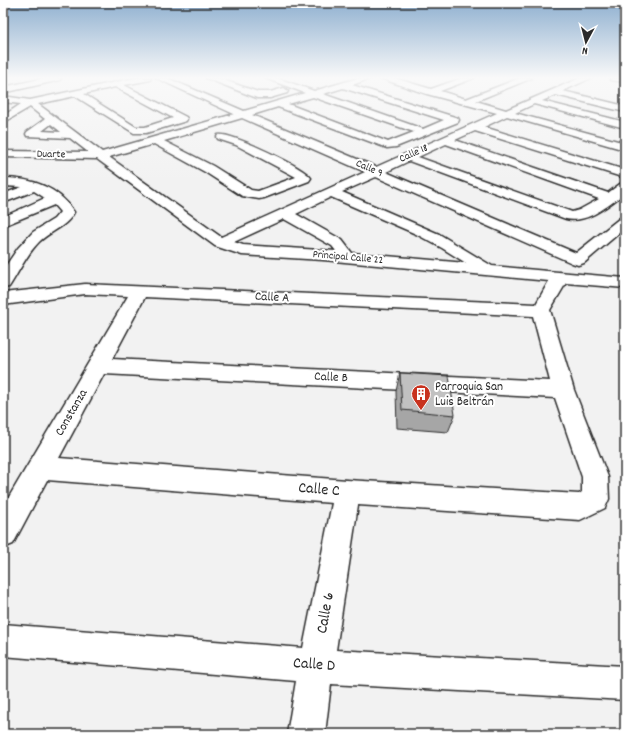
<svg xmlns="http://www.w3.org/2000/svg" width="628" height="737" viewBox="0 0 628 737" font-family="Dekko,sans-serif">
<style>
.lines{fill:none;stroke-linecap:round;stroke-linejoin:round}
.minor-casing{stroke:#2b2b2b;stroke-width:3}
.minor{fill:#fff;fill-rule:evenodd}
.wall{fill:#a6a6a6;stroke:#2b2b2b}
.building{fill:#c1c1c1;stroke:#2b2b2b}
.labels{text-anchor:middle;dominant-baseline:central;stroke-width:4;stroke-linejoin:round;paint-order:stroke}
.far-street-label{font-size:11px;fill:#2b2b2b;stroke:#fff}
.street-label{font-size:13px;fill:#2b2b2b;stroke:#fff}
.poi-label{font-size:13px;fill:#2b2b2b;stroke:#fff;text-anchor:start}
.near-street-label{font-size:16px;fill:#2b2b2b;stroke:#fff}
</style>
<rect width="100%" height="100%" fill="#f2f2f2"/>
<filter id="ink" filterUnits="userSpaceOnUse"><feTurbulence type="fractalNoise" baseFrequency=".025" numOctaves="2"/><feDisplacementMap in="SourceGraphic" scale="8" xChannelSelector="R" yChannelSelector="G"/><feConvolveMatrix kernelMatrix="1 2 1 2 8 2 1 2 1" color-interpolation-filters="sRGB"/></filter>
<g filter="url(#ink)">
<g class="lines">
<defs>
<g id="minor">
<polygon points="45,78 61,78 60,80 3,93 3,87"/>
<path d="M135 78H151L150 80 124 85 186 117 187 119 186 121 146 133H134L75 96 38 104 102 152 234 114 156 78H167L244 111 305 93 265 78H277L314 91 358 78H371L352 85 458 118 459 120 458 122 396 147 387 148 278 107 252 115 376 167 497 113 427 94 380 78H394L431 89 462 78H474L440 91 466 99 520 78H532L476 101 506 110 580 78H591L563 91 625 106V112L556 95 542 101 625 122V128L534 104 515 113 625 143V150L507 116 484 127 625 170V178L475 131 455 140 608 193 620 184 625 183V193C609 205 587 224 566 219L409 161 386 172 576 253 620 218 625 217V228L584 263 578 265 572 263 376 177 342 192 439 234 492 266 625 278V288L566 283 550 310 574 390 608 477 609 499 605 508 580 520 358 505 336 650 625 666V700L331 684 325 734H287L296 681 3 656V624L303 648 332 503 47 480 13 544 3 548V507L128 296 85 294 3 305V293L85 284 536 304 549 281 323 260 242 255 215 246 97 159 3 157V151L88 152 70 138 27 136 26 134 27 132 45 119 30 107 3 123V116L21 104 3 102V96L30 100ZM115 87 173 118 145 127H136L84 94ZM343 88 444 120 423 129 323 94ZM313 97 414 132 388 142 288 104ZM242 118 365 172 221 237 109 157 154 144 205 172 242 196 247 197 259 199 264 198 309 181 311 178C304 167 230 132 218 135L217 137 218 139 236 145 296 177 258 191 251 190 213 166 164 141ZM51 124 61 132 42 131ZM446 144 599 199 579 210 572 212 418 157ZM331 197 416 234 442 248 466 263 352 253 342 240 296 214ZM284 219 332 246 336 251 243 245 234 242ZM145 297 533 316 550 381 112 359ZM104 374 555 398 582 477V492L579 494 347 480 59 458Z"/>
<polygon points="206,78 218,78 258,92 270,92 284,88 288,91 287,93 270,98 257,98"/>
<polygon points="610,78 625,78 625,82 611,80"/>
<path d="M3 178C31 178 59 187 74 212 67 227 50 231 39 242 26 255 19 272 9 287L3 288V270L18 248 33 232 54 219 60 212 54 205 3 226V217L45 198 34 191 3 203V194L22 187 3 186Z"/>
</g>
</defs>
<!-- minor casing -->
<use href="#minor" class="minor-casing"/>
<!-- minor -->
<use href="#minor" class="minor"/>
</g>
<!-- wall -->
<polygon class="wall" points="400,373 455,415 448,432 397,428 396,391"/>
<!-- building -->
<polygon class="building" points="400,373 449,376 455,415 402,410"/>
</g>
<!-- sky -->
<linearGradient id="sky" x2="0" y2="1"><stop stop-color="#8fb0d0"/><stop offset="0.43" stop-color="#f9f9f9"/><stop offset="1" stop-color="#f9f9f9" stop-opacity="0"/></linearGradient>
<rect width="628" height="181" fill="url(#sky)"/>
<!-- icons -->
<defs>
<symbol id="building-pin" viewBox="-11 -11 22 30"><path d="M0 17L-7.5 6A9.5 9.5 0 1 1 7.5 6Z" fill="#c8321e" stroke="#fff"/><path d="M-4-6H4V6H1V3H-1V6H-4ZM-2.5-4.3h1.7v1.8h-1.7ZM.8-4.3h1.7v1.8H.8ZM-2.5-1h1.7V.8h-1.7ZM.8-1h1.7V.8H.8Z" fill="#fff"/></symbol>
</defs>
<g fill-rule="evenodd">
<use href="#building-pin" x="410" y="383" width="22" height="30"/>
</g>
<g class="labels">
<!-- far-street labels -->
<g class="far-street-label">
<text transform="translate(414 154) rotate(-24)">Calle 18</text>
<text transform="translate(51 155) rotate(1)">Duarte</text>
<text transform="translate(369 169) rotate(23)">Calle 9</text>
<text transform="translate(348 258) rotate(5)">Principal Calle 22</text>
</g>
<!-- street labels -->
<g class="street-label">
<text transform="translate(272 298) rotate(3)">Calle A</text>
<text transform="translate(331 378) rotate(3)">Calle B</text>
<text transform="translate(72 413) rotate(-60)">Constanza</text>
</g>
<!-- poi labels -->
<g class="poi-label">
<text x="435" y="387">Parroquia San<tspan x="435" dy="15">Luis Beltrán</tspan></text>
</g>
<!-- near-street labels -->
<g class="near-street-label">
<text transform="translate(319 490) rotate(5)">Calle C</text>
<text transform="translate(326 613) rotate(-80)">Calle 6</text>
<text transform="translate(314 665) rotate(4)">Calle D</text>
</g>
</g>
<!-- margin -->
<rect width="628" height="737" fill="none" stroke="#fff" stroke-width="16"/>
<rect x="8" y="8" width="612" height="721" fill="none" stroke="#2b2b2b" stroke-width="1.5" filter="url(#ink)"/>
<!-- north arrow -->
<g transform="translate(586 42) rotate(187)" stroke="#ffffff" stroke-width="3" paint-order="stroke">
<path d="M0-3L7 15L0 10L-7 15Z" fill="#2b2b2b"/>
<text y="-6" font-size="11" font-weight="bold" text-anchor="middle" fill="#2b2b2b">N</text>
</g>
</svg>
